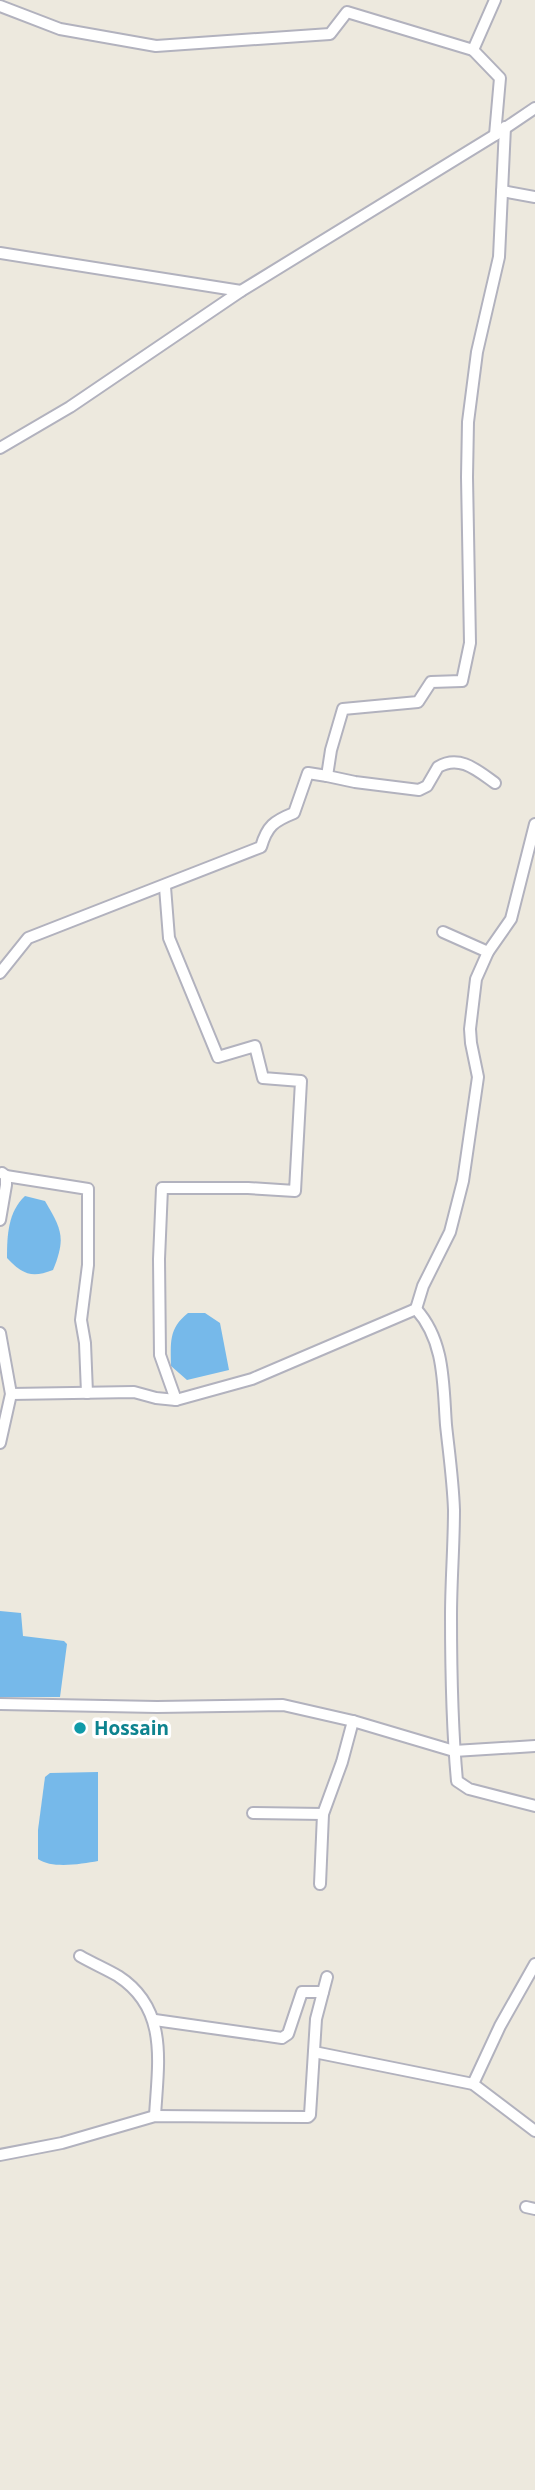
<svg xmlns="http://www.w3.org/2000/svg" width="535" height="2490" viewBox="0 0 535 2490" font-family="'Open Sans',sans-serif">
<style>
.water{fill:#76b9ea}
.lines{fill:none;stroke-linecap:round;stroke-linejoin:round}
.minor-casing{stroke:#b2b2be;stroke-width:14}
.minor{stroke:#fff;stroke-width:10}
.culture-dot{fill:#0f9aa8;stroke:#fff;stroke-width:2.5}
.labels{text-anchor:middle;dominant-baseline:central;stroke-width:7;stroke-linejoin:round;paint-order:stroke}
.culture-label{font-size:19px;font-weight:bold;fill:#0d838f;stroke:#fff;text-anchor:start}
</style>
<rect width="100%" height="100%" fill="#ede9de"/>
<!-- water -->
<g class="water">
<path d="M25 1196 45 1201C62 1230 66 1238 53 1270 32 1278 23 1275 7 1258 7 1235 8 1212 25 1196Z"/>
<path d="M188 1313H205L220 1323 229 1370 187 1380 171 1366C171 1343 168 1329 188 1313Z"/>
<polygon points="0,1611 21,1613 23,1636 64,1641 67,1644 60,1697 0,1697"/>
<path d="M98 1772V1861C81 1864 52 1869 38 1859V1830L45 1777 50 1773Z"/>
</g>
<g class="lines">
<defs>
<g id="minor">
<polyline points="0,6 60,29 156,46 330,34 347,12 473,50"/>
<polyline points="495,135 500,78 473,50 495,0"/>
<polyline points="502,191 535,197"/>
<polyline points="0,253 241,291"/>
<polyline points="0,448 70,407 241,291 495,135 535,108"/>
<path d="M327 776 355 782 419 790 427 786 438 767C460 754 478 771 495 783"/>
<polyline points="165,887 169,938 218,1057 255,1046 263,1078 301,1081 295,1191 248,1188 162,1188 159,1259 160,1355 176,1400"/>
<polyline points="443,932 488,952"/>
<path d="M0 973 28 938 261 847C267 826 274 821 294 813L308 773 327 776 331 750 343 709 418 702 431 682 462 681 470 643 467 477 468 422 477 352 499 257 505 127"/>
<polyline points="6,1176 88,1189 88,1265 81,1320 85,1343 87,1393"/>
<polyline points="0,1220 6,1185 6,1176 2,1173"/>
<polyline points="416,1309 423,1286 450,1232 463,1181 478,1077 471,1043 470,1029 476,979 488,952 511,919 535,824"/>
<polyline points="0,1333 11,1394 0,1443"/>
<path d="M11 1394 134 1392 156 1398 176 1400 252 1379 416 1309C445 1341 443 1384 446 1425 449 1453 453 1481 454 1510 454 1545 451 1581 451 1616 451 1671 452 1727 457 1781L469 1789 535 1806"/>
<polyline points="0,1704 157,1707 283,1705 353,1721 454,1751 535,1746"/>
<polyline points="253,1813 323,1814"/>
<polyline points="320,1884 323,1814 342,1762 353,1721"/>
<path d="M80 1956C92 1963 106 1969 118 1976 169 2009 158 2063 155 2116"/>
<polyline points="155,2020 282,2038 288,2034 302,1992 323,1992"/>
<polyline points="314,2052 473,2084 535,2131"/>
<polyline points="473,2084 500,2026 535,1964"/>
<polyline points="0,2155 62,2143 155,2116 308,2117 310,2115 316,2019 327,1977"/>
<polyline points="526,2207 535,2209"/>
</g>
</defs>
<!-- minor casing -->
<use href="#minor" class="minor-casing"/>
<!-- minor -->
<use href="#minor" class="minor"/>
</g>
<!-- markers -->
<circle class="culture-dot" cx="80" cy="1728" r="7"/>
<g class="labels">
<!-- culture labels -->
<g class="culture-label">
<text x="94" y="1728">Hossain</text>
</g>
</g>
</svg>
